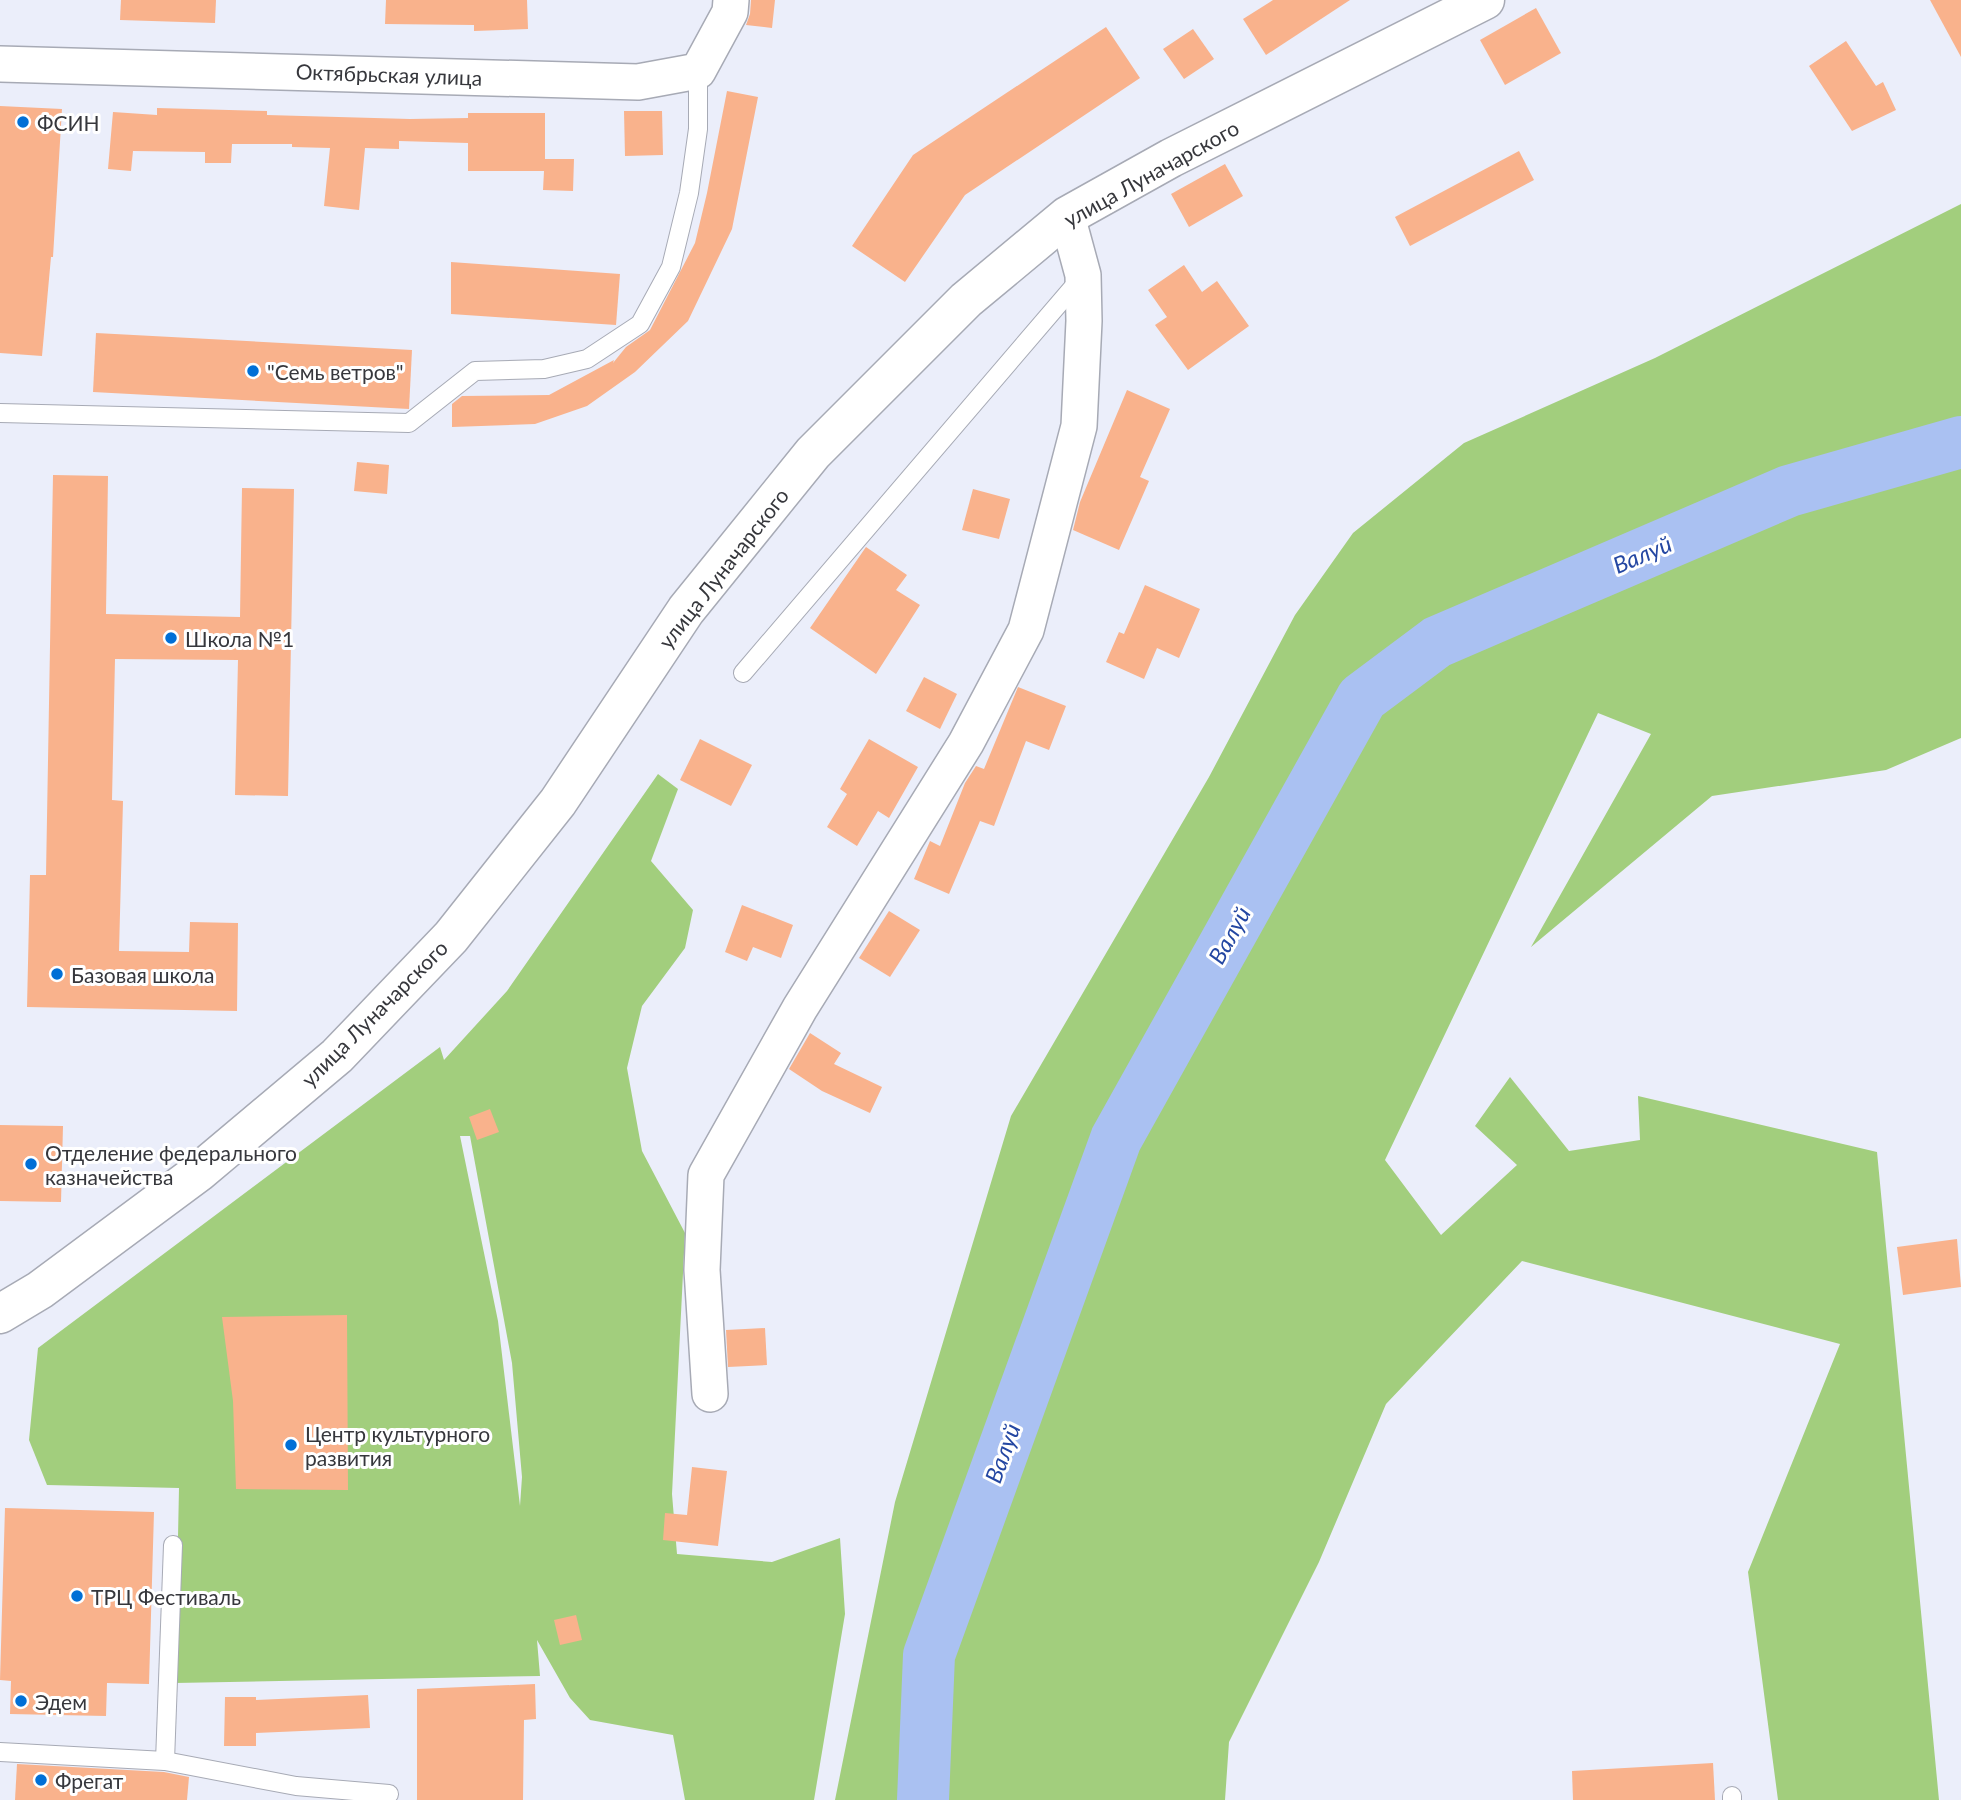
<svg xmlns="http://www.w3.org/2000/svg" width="1961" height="1800" viewBox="0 0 1961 1800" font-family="Lato,sans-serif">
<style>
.green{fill:#a2ce7d;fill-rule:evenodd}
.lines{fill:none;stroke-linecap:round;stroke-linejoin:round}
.river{stroke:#aac1f2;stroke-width:52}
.building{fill:#f9b28c}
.service-casing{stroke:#a7aab5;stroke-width:20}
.minor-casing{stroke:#a7aab5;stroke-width:38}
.secondary-casing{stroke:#a7aab5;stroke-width:41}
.service{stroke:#fff;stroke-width:18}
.minor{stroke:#fff;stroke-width:35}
.secondary{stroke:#fff;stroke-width:38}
.poi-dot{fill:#016fd6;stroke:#fff;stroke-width:2.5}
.labels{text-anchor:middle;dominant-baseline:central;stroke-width:6;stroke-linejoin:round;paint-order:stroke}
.street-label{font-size:21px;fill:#36373c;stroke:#fff}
.poi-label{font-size:21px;fill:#36373c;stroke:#fff;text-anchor:start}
.water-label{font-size:23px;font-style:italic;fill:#2447a2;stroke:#fff}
</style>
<rect width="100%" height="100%" fill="#ebeefa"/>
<!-- green -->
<g class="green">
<polygon points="1961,204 1961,738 1886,770 1712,796 1531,947 1651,734 1598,713 1385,1160 1441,1235 1517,1165 1475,1126 1510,1077 1569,1151 1640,1140 1638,1096 1877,1152 1939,1800 1778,1800 1748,1572 1840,1344 1522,1261 1386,1404 1319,1562 1229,1742 1225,1800 835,1800 895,1502 1011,1116 1209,777 1295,615 1353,533 1464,443 1655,358"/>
<path d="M658 774 678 789 651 861 693 910 685 948 642 1006 627 1068 642 1151 685 1233 672 1494 677 1554 772 1562 840 1538 845 1614 814 1800H685L673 1735 590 1720 570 1698 537 1640 540 1676 175 1683 179 1488 47 1485 29 1440 38 1348 440 1047 444 1060 507 991ZM460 1136H470L512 1363 522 1477 520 1506 498 1321Z"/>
</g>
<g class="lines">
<!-- river -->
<polyline class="river" points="923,1800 929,1655 1116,1139 1362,698 1437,642 1789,491 1961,442"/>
</g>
<!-- building -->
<g class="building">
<polygon points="121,0 216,0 215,23 120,20"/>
<polygon points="386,0 527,0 528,29 474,31 474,25 385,24"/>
<polygon points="751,0 775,0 772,28 746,25 750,14"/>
<polygon points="1273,0 1350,0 1266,55 1243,19"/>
<polygon points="1930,0 1961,0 1961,57"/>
<polygon points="1536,8 1561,53 1505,85 1480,40"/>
<polygon points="1106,27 1140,78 965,195 905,282 852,246 913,155"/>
<polygon points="1193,29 1214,59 1184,79 1163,49"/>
<polygon points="1846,41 1876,86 1883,82 1896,110 1852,131 1809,66"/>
<polygon points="727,91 758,97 732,229 688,321 635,372 587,406 535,424 452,427 452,404 462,396 549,395 614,360 613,363 626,347 650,330 695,243 707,193"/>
<polygon points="0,106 62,109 53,257 51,257 42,356 0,353"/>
<polygon points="157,108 267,111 267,115 410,119 468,118 468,113 545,113 545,159 574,159 573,191 543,190 544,171 468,171 468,143 399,141 399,149 365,148 359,210 324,206 330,148 292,147 292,144 232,144 231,163 205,163 205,152 133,151 131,171 108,169 113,112 157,115"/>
<polygon points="624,111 662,111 663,155 625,156"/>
<polygon points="1519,151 1534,180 1410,246 1395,217"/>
<polygon points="1225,164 1243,196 1189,227 1171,194"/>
<polygon points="451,262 620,274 616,325 451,314"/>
<polygon points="1184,265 1202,292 1217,281 1249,326 1188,370 1155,325 1167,317 1148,290"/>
<polygon points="96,333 412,350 409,409 93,392"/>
<polygon points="1127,390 1170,409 1140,477 1149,481 1119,550 1073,530 1080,502"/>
<polygon points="357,462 389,465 387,494 354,491"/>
<polygon points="53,475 108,476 106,614 240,617 242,488 294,489 288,796 235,795 238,660 115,659 112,800 123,801 119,951 189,952 190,922 238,923 237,1011 27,1007 30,875 46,875"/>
<polygon points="973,489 1010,499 999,539 962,530"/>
<polygon points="866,547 907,575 896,590 920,605 876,674 810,628"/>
<polygon points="1145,585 1200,609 1179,658 1157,648 1144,679 1106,662 1119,632 1124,634"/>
<polygon points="924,677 957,694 940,729 906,711"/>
<polygon points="1018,687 1066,706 1049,750 1026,741 994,826 980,821 949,894 914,879 930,841 940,846 965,783 976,766 984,769"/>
<polygon points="700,739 752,765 731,806 680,780"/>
<polygon points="869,739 918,767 889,818 878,811 857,846 827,827 847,794 840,789"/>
<polygon points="742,905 793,925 781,958 753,947 747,961 725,952"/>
<polygon points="889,911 920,930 890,977 859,958"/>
<polygon points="810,1033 841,1053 834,1064 882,1087 870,1113 822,1091 789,1069"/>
<polygon points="490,1109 499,1132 477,1140 469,1117"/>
<polygon points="0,1125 63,1126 61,1202 0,1201"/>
<polygon points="1957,1239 1961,1287 1903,1295 1897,1247"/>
<polygon points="347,1315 348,1490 236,1489 233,1401 222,1317"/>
<polygon points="765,1328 767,1365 728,1367 726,1330"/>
<polygon points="692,1467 727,1471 718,1546 663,1540 665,1513 687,1515"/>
<polygon points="5,1508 154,1512 149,1684 107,1683 106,1716 10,1714 11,1681 0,1680"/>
<polygon points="576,1615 582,1640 560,1645 554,1620"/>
<polygon points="535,1684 536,1719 524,1720 523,1800 417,1800 417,1689"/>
<polygon points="368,1695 370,1728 256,1733 256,1746 224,1746 225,1697 256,1697 256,1700"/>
<polygon points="1713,1763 1715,1800 1573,1800 1572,1771"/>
<polygon points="17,1764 164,1772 189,1777 187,1800 15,1800"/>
</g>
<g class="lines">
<defs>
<g id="service">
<polyline points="0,413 409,423 475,371 544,369 587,359 640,324 671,267 689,193 698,129 698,71"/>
<polyline points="743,673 1081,278"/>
<polyline points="0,1752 165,1761 296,1786 389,1794"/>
<polyline points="165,1761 173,1545"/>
<polyline points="1732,1796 1732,1800"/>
</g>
<g id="minor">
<polyline points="0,64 638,82 698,71 730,12 731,0"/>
<polyline points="710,1394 702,1270 706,1175 800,1008 966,743 1026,630 1079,426 1084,321 1083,275 1067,216"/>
</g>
<polyline id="secondary" points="0,1314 40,1290 199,1172 337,1056 451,937 558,802 686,610 813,453 966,300 1067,216 1171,158 1485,0"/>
</defs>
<!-- service casing -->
<use href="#service" class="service-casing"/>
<!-- minor casing -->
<use href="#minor" class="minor-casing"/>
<!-- secondary casing -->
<use href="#secondary" class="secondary-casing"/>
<!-- service -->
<use href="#service" class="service"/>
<!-- minor -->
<use href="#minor" class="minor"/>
<!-- secondary -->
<use href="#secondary" class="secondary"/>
</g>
<!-- markers -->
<g class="poi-dot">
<circle cx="23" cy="122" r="7"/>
<circle cx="253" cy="371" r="7"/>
<circle cx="171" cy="638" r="7"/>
<circle cx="57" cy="974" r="7"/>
<circle cx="31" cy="1164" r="7"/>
<circle cx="291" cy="1445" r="7"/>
<circle cx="77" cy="1596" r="7"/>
<circle cx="21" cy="1701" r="7"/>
<circle cx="41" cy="1780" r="7"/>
</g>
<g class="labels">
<!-- street labels -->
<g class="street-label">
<text transform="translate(389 74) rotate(2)">Октябрьская улица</text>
<text transform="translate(1151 173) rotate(-29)">улица Луначарского</text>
<text transform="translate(723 568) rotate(-52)">улица Луначарского</text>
<text transform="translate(374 1013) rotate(-45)">улица Луначарского</text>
</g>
<!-- poi labels -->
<g class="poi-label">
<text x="37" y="122">ФСИН</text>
<text x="267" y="371">"Семь ветров"</text>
<text x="185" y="638">Школа №1</text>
<text x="71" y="974">Базовая школа</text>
<text x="45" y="1152">Отделение федерального<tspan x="45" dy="24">казначейства</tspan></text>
<text x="305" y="1433">Центр культурного<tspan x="305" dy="24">развития</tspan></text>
<text x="91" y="1596">ТРЦ Фестиваль</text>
<text x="35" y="1701">Эдем</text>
<text x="55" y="1780">Фрегат</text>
</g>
<!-- water labels -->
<g class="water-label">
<text transform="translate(1642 554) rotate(-23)">Валуй</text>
<text transform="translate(1229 935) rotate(-61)">Валуй</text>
<text transform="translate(1002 1453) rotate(-70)">Валуй</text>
</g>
</g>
</svg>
